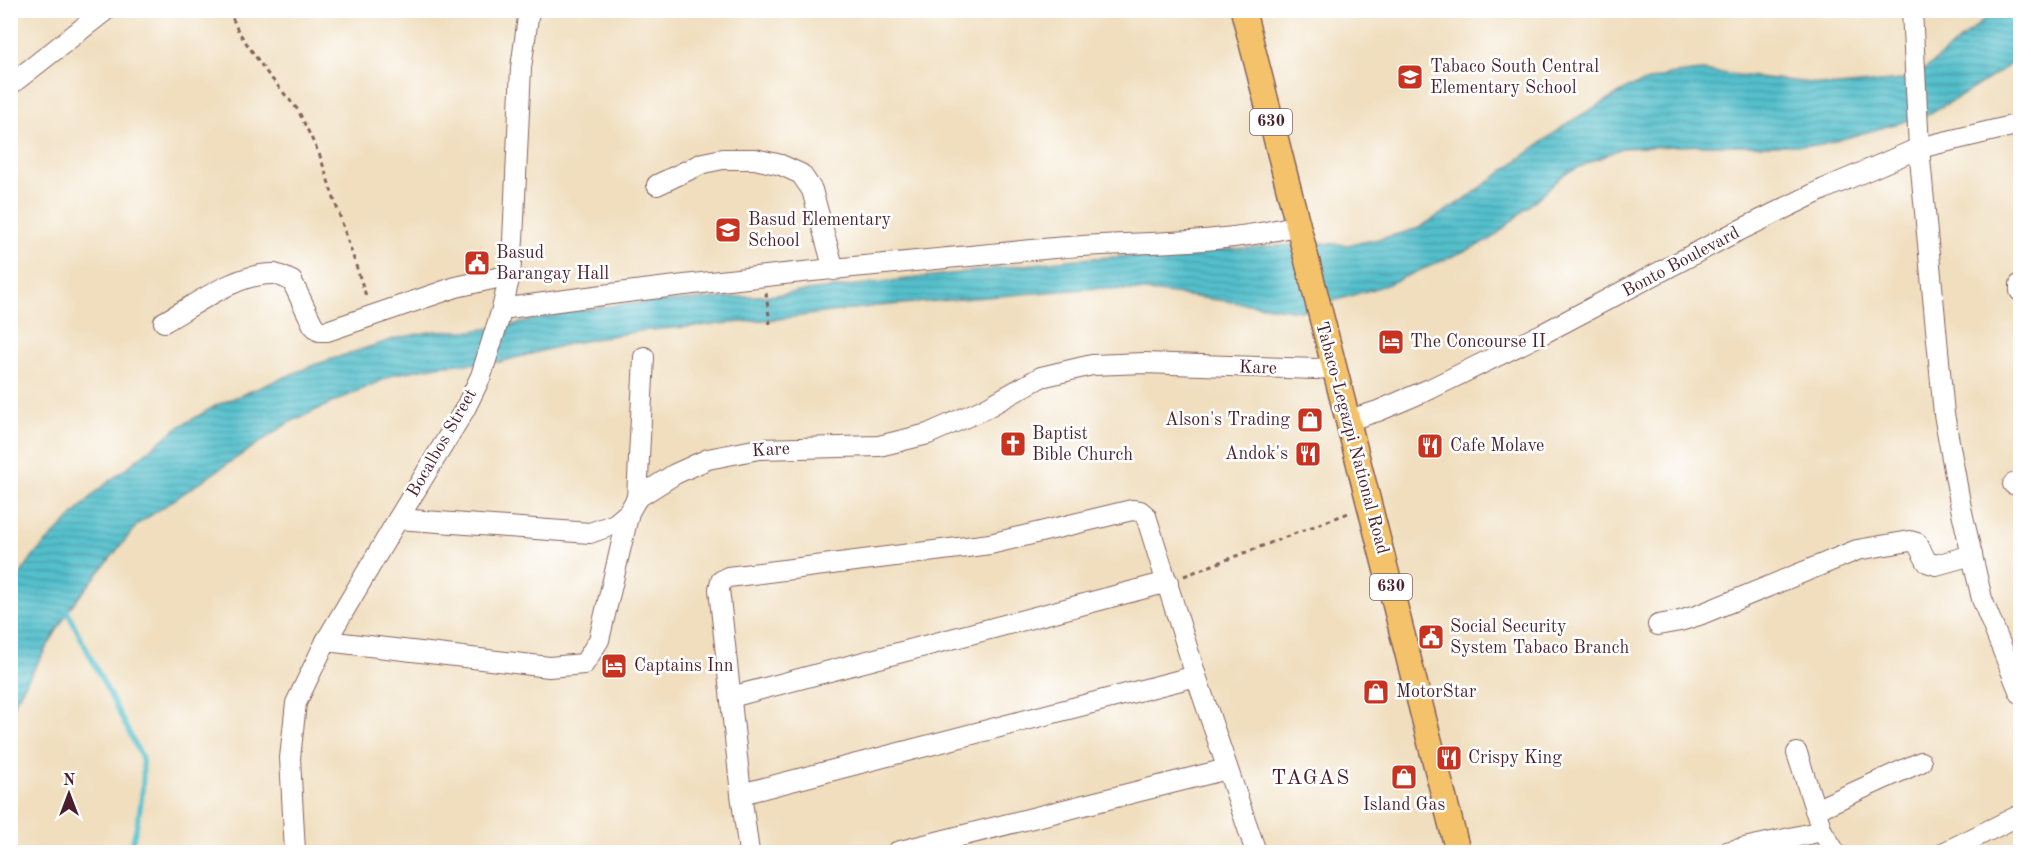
<svg xmlns="http://www.w3.org/2000/svg" width="2031" height="863" viewBox="0 0 2031 863" font-family="'Old Standard TT',serif">
<style>
.water{fill:url(#water-rules);stroke:#4e707c;stroke-width:1.5}
.lines{fill:none;stroke-linecap:round;stroke-linejoin:round}
.stream{stroke:#53c0cc;stroke-width:5}
.minor-casing{stroke:#84625e;stroke-width:22}
.major-casing{stroke:#84625e;stroke-width:27}
.path{stroke:#84625e;stroke-width:3;stroke-dasharray:4.5 4.5;stroke-linecap:butt}
.minor{stroke:#fff;stroke-width:20}
.major{stroke:#f3c26a;stroke-width:24}
.labels{text-anchor:middle;dominant-baseline:central;stroke-width:5;stroke-linejoin:round;paint-order:stroke}
.shield{fill:#fff;stroke:#80626b;stroke-width:1.5}
.shield-label{font-size:16px;font-weight:bold;fill:#4a1f2b}
.poi-label{font-size:18px;fill:#4a1f2b;stroke:#fff;text-anchor:start}
.street-label{font-size:18px;fill:#4a1f2b;stroke:#fff}
.quarter-label{font-size:21px;letter-spacing:1.5px;fill:#4a1f2b;stroke:#fff}
</style>
<defs>
<pattern id="water-rules" width="6" height="5" patternUnits="userSpaceOnUse" patternTransform="scale(1.5)"><rect width="6" height="5" fill="#53c0cc"/><path d="M0 2.5h6" fill="none" stroke="#479ba6"/></pattern>
</defs>
<rect width="100%" height="100%" fill="#fff"/>
<filter id="ink" filterUnits="userSpaceOnUse"><feTurbulence type="fractalNoise" baseFrequency=".0167" numOctaves="2"/><feDisplacementMap in="SourceGraphic" scale="12" xChannelSelector="R" yChannelSelector="G"/><feConvolveMatrix kernelMatrix="1 2 1 2 8 2 1 2 1" color-interpolation-filters="sRGB"/></filter>
<filter id="wash" filterUnits="userSpaceOnUse"><feTurbulence type="fractalNoise" baseFrequency=".008" numOctaves="4" result="noise"/><feDisplacementMap in="SourceGraphic" scale="24" xChannelSelector="R" yChannelSelector="G"/><feGaussianBlur stdDeviation="1.35" result="paint"/><feColorMatrix in="noise" values="0 0 0 0 0 0 0 0 0 0 0 0 0 0 0 0 0 1.4 0 .05"/><feComposite in="paint" operator="in"/></filter>
<g filter="url(#wash)">
<rect width="100%" height="100%" fill="#f0debe"/>
<!-- water -->
<polygon class="water" points="1995,11 2020,11 2020,55 2008,66 1961,96 1924,116 1821,145 1704,145 1622,148 1566,173 1490,240 1386,285 1301,311 1158,292 1097,288 877,306 777,319 639,331 572,343 500,362 443,365 395,374 290,422 138,524 70,608 11,708 11,588 33,556 97,491 177,428 217,405 314,365 397,338 435,331 472,331 511,325 567,312 623,304 774,295 1067,260 1320,243 1348,245 1384,238 1419,228 1471,195 1568,123 1630,87 1667,75 1702,71 1839,86 1901,80 1925,69"/>
<g class="lines">
<!-- stream -->
<path class="stream" d="M65 607 142 758C146 790 138 822 130 852"/>
</g>
</g>
<g filter="url(#ink)">
<g class="lines">
<defs>
<g id="minor">
<polyline points="1912,10 1919,148 1944,414 1961,508 1982,599 2020,693"/>
<polyline points="10,85 106,10"/>
<polyline points="657,185 703,163 723,159 755,159 781,165 801,174 812,190 834,270"/>
<polyline points="2020,284 2020,291"/>
<path d="M502 309C685 282 869 265 1054 248 1135 241 1218 246 1298 225"/>
<path d="M164 322C195 305 238 272 275 274 280 275 287 279 292 281L313 325 319 331H327L456 287 510 275"/>
<polyline points="1349,420 1378,411 1430,389 1544,333 1728,236 1824,189 1919,148 2020,124"/>
<polyline points="2013,484 2020,481"/>
<polyline points="637,498 644,357"/>
<polyline points="398,519 590,533 615,524 629,512"/>
<polyline points="1658,625 1680,621 1699,615 1857,550 1910,541 1917,543 1927,562 1936,565 1972,555"/>
<polyline points="326,641 549,667 584,664 599,640 629,512 637,498 675,474 708,459 759,449 879,446 928,434 984,409 1041,377 1092,365 1144,363 1316,369 1334,367"/>
<polyline points="731,697 1168,582"/>
<polyline points="1797,753 1822,831 1835,852"/>
<polyline points="741,794 1196,676"/>
<polyline points="1815,810 1921,762"/>
<polyline points="295,852 290,758 296,703 326,641 398,519 465,409 481,376 502,309 510,275 513,240 521,68 529,10"/>
<polyline points="749,852 741,794 719,589 721,581 728,577 990,544 1132,510 1140,511 1146,516 1196,676 1256,852"/>
<polyline points="897,852 1227,769"/>
<polyline points="1726,852 1822,831"/>
<polyline points="1945,852 2020,815"/>
</g>
<polyline id="major" points="1243,10 1458,852"/>
</defs>
<!-- minor casing -->
<use href="#minor" class="minor-casing"/>
<!-- major casing -->
<use href="#major" class="major-casing"/>
<!-- path -->
<g class="path">
<polyline points="229,10 238,31 267,73 298,110 320,156 367,299"/>
<polyline points="766,293 770,324"/>
<polyline points="1184,576 1351,512"/>
</g>
<!-- minor -->
<use href="#minor" class="minor"/>
<!-- major -->
<use href="#major" class="major"/>
</g>
</g>
<!-- icons -->
<defs>
<symbol id="school-square" viewBox="-11 -11 22 22"><rect x="-9" y="-9" width="18" height="18" rx="4" fill="#c8321e" stroke="#fff"/><path d="M0-5L7-2L0 1L-7-2ZM-4 1L0 2.5L4 1V4Q0 6-4 4Z" fill="#fff"/></symbol>
<symbol id="civic-square" viewBox="-11 -11 22 22"><rect x="-9" y="-9" width="18" height="18" rx="4" fill="#c8321e" stroke="#fff"/><path d="M-.6-6.5H3V-4.5H.6V-3L4-1V1h2V6H-6V1h2V-1L-.6-3ZM-1.2 2.5V6h2.4V2.5Z" fill="#fff"/></symbol>
<symbol id="hotel-square" viewBox="-11 -11 22 22"><rect x="-9" y="-9" width="18" height="18" rx="4" fill="#c8321e" stroke="#fff"/><path d="M-6-4.5h1.5V1H6V5H4.5V3h-9V5H-6ZM-4 0a1.8 1.8 0 1 1 3.6 0ZM.5 0V-2.5h3Q6-2.5 6 0Z" fill="#fff"/></symbol>
<symbol id="shop-square" viewBox="-11 -11 22 22"><rect x="-9" y="-9" width="18" height="18" rx="4" fill="#c8321e" stroke="#fff"/><path d="M-5-2.5h2.3a2.7 3.5 0 0 1 5.4 0H5L5.5 6h-11ZM-1.5-2.5h3a1.5 2.3 0 0 0-3 0Z" fill="#fff"/></symbol>
<symbol id="church-square" viewBox="-11 -11 22 22"><rect x="-9" y="-9" width="18" height="18" rx="4" fill="#c8321e" stroke="#fff"/><path d="M-1.2-6h2.4v3.5h3.3v2.4h-3.3V6h-2.4V-.1h-3.3v-2.4h3.3Z" fill="#fff"/></symbol>
<symbol id="restaurant-square" viewBox="-11 -11 22 22"><rect x="-9" y="-9" width="18" height="18" rx="4" fill="#c8321e" stroke="#fff"/><path d="M-5-6h1v4h1v-4h1v4h1v-4h1v5L-1.5 .5V6h-2V.5L-5-1ZM5-6V6H3V1.5H1.5Q1.5-4 5-6Z" fill="#fff"/></symbol>
</defs>
<g fill-rule="evenodd">
<use href="#school-square" x="1395" y="62" width="30" height="30"/>
<use href="#school-square" x="713" y="215" width="30" height="30"/>
<use href="#civic-square" x="462" y="248" width="30" height="30"/>
<use href="#hotel-square" x="1376" y="327" width="30" height="30"/>
<use href="#shop-square" x="1295" y="405" width="30" height="30"/>
<use href="#church-square" x="998" y="429" width="30" height="30"/>
<use href="#restaurant-square" x="1415" y="431" width="30" height="30"/>
<use href="#restaurant-square" x="1293" y="439" width="30" height="30"/>
<use href="#civic-square" x="1416" y="622" width="30" height="30"/>
<use href="#hotel-square" x="599" y="651" width="30" height="30"/>
<use href="#shop-square" x="1361" y="677" width="30" height="30"/>
<use href="#restaurant-square" x="1434" y="743" width="30" height="30"/>
<use href="#shop-square" x="1389" y="762" width="30" height="30"/>
</g>
<g class="labels">
<!-- shield labels -->
<g class="shield">
<rect x="1250" y="109" width="42" height="26" rx="4.5"/>
<rect x="1370" y="574" width="42" height="26" rx="4.5"/>
</g>
<g class="shield-label">
<text x="1271" y="122">630</text>
<text x="1391" y="587">630</text>
</g>
<!-- poi labels -->
<g class="poi-label">
<text x="1430" y="67">Tabaco South Central<tspan x="1430" dy="21">Elementary School</tspan></text>
<text x="748" y="220">Basud Elementary<tspan x="748" dy="21">School</tspan></text>
<text x="496" y="253">Basud<tspan x="496" dy="21">Barangay Hall</tspan></text>
<text x="1410" y="342">The Concourse II</text>
<text x="1290" y="420" text-anchor="end">Alson's Trading</text>
<text x="1032" y="434">Baptist<tspan x="1032" dy="21">Bible Church</tspan></text>
<text x="1450" y="446">Cafe Molave</text>
<text x="1288" y="454" text-anchor="end">Andok's</text>
<text x="1450" y="627">Social Security<tspan x="1450" dy="21">System Tabaco Branch</tspan></text>
<text x="634" y="666">Captains Inn</text>
<text x="1396" y="692">MotorStar</text>
<text x="1468" y="758">Crispy King</text>
<text x="1404" y="805" text-anchor="middle">Island Gas</text>
</g>
<!-- street labels -->
<g class="street-label">
<text transform="translate(1681 262) rotate(-28)">Bonto Boulevard</text>
<text transform="translate(1258 368) rotate(2)">Kare</text>
<text transform="translate(1352 438) rotate(75)">Tabaco-Legazpi National Road</text>
<text transform="translate(442 443) rotate(-60)">Bocalbos Street</text>
<text transform="translate(771 450) rotate(-4)">Kare</text>
</g>
<!-- quarter labels -->
<g class="quarter-label">
<text x="1311" y="778">TAGAS</text>
</g>
</g>
<!-- margin -->
<rect width="2031" height="863" fill="none" stroke="#fff" stroke-width="36"/>
<!-- north arrow -->
<g transform="translate(69 794)" stroke="#ffffff" stroke-width="4.5" paint-order="stroke">
<path d="M0-4.5L10 22L0 15L-10 22Z" fill="#4a1f2b"/>
<text y="-9" font-size="16" font-weight="bold" text-anchor="middle" fill="#4a1f2b">N</text>
</g>
</svg>
